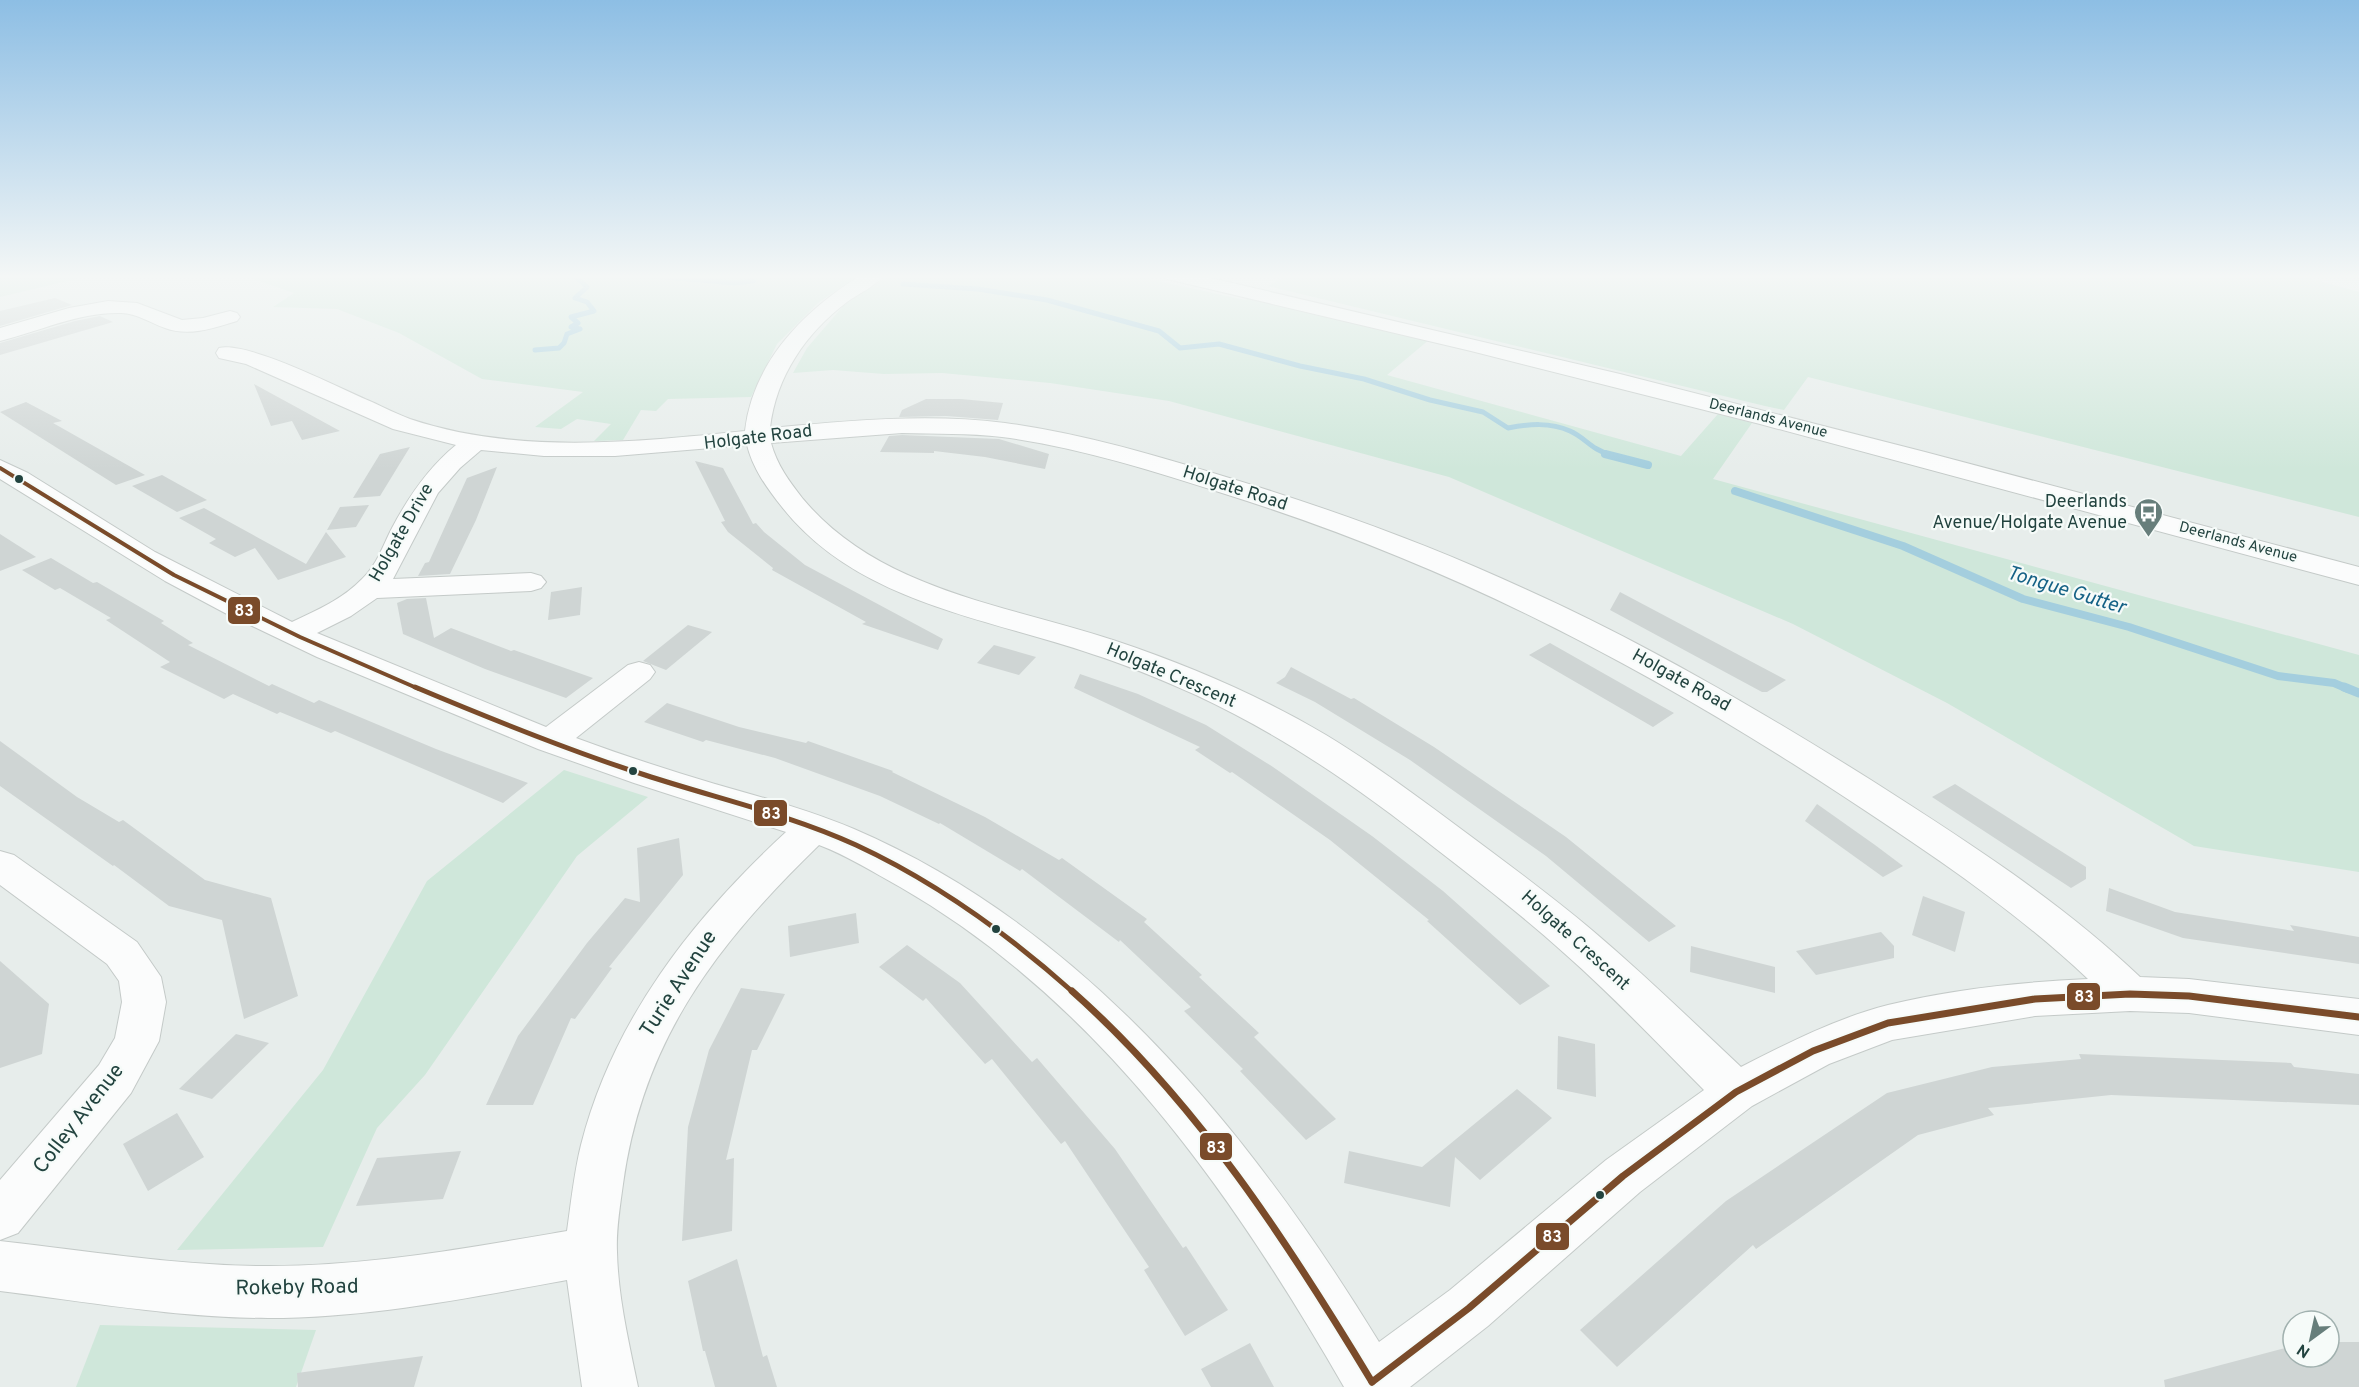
<svg xmlns="http://www.w3.org/2000/svg" width="2359" height="1387" viewBox="0 0 2359 1387" font-family="Overpass,sans-serif">
<style>
.green{fill:#cfe7da}
.lines{fill:none;stroke-linecap:round;stroke-linejoin:round}
.stream-far2{stroke:#a4cede;stroke-width:5}
.stream-far1{stroke:#a4cede;stroke-width:8}
.stream{stroke:#a4cede;stroke-width:9}
.building{fill:#cfd5d4}
.minor-casing{stroke:#c4cac8;stroke-width:2}
.minor{fill:#fbfcfc;fill-rule:evenodd}
.bus-1-far2-casing{stroke:#f6fbf9;stroke-width:8}
.bus-1-far1-casing{stroke:#f6fbf9;stroke-width:10}
.bus-1-casing{stroke:#f6fbf9;stroke-width:11}
.bus-1-far2{stroke:#7a4b2a;stroke-width:4}
.bus-1-far1{stroke:#7a4b2a;stroke-width:5}
.bus-1{stroke:#7a4b2a;stroke-width:7}
.bus-dot{fill:#22433f;stroke:#f6fbf9;stroke-width:2}
.labels{text-anchor:middle;dominant-baseline:central;stroke-width:4.5;stroke-linejoin:round;paint-order:stroke}
.far-street-label{font-size:15px;fill:#22433f;stroke:#f6fbf9}
.street-label{font-size:18px;fill:#22433f;stroke:#f6fbf9}
.poi-label{font-size:18px;fill:#22433f;stroke:#f6fbf9;text-anchor:end}
.water-label{font-size:20px;font-style:italic;fill:#156286;stroke:#f6fbf9}
.near-street-label{font-size:21px;fill:#22433f;stroke:#f6fbf9}
.line-badge{stroke:#f6fbf9;stroke-width:2}
.badge-label{font-size:16px;text-anchor:middle;font-weight:bold;fill:#fff}
</style>
<rect width="100%" height="100%" fill="#e7edeb"/>
<!-- green -->
<g class="green">
<polygon points="0,275 93,275 0,297"/>
<polygon points="242,275 858,275 818,303 777,344 751,397 668,399 656,411 641,410 623,440 594,441 611,424 577,419 561,429 535,427 583,392 482,379 399,333 337,309 273,307 294,293"/>
<polygon points="890,275 1131,275 1245,300 1251,297 1430,339 1387,375 1681,456 1718,414 1752,423 1713,479 2359,655 2359,872 2194,846 1947,703 1793,624 1449,477 1169,401 1050,383 942,373 884,374 833,370 793,373 807,348 844,305"/>
<polygon points="1287,275 2298,275 2359,292 2359,517 1808,377 1784,410 1765,406 1268,286"/>
<polygon points="564,770 648,797 577,856 425,1075 377,1128 323,1247 177,1250 323,1070 427,881"/>
<polygon points="100,1325 316,1330 296,1387 76,1387"/>
</g>
<g class="lines">
<!-- stream-far2 -->
<g class="stream-far2">
<polyline points="642,275 734,283 753,281"/>
<path d="M903 284 978 289 1047 300 1159 331 1180 348 1219 344 1300 366 1364 379 1430 400 1483 412 1508 428C1529 424 1550 422 1570 431 1586 438 1590 449 1611 455"/>
<polyline points="535,350 559,348 564,343 567,334 580,329 571,327 578,323 571,317 594,311 587,302 575,298 587,287 574,275"/>
</g>
<!-- stream-far1 -->
<g class="stream-far1">
<polyline points="1605,454 1648,465"/>
<polyline points="1735,491 1903,546 2023,599 2129,627 2278,676 2334,683 2348,689"/>
</g>
<!-- stream -->
<polyline class="stream" points="2344,687 2359,693"/>
</g>
<!-- building -->
<g class="building">
<polygon points="55,298 72,305 0,326 0,311"/>
<polygon points="100,316 113,322 0,355 0,343 75,321"/>
<polygon points="254,384 298,408 340,431 302,440 292,421 271,426"/>
<polygon points="926,399 961,399 1003,403 998,420 946,416 899,417 902,410"/>
<polygon points="26,402 62,421 53,423 145,475 116,485 0,412"/>
<polygon points="902,435 999,439 1049,454 1045,469 985,457 934,451 934,453 880,452 889,436"/>
<polygon points="410,447 380,496 353,498 380,454"/>
<polygon points="695,461 723,468 753,524 756,523 764,532 805,565 943,639 938,650 862,624 866,622 772,570 773,568 728,532 721,522 725,521"/>
<polygon points="497,467 476,520 450,574 418,576 425,563 429,562 467,478"/>
<polygon points="162,475 207,500 177,512 132,486"/>
<polygon points="369,505 356,527 327,530 340,507"/>
<polygon points="204,508 306,564 326,532 346,557 278,580 255,548 235,557 209,543 216,539 179,518"/>
<polygon points="0,534 36,557 0,571"/>
<polygon points="51,558 93,583 97,582 164,621 161,623 193,643 188,645 269,686 272,684 314,703 319,700 436,749 528,783 503,803 335,731 331,733 280,712 277,714 233,694 224,699 160,667 170,662 106,620 111,618 60,588 55,590 22,570"/>
<polygon points="582,587 580,615 548,620 551,592"/>
<polygon points="1620,592 1786,680 1767,692 1762,692 1610,610"/>
<polygon points="426,598 434,638 451,628 511,651 514,650 593,678 566,698 485,669 403,634 397,603 407,599"/>
<polygon points="688,625 712,632 666,670 643,661"/>
<polygon points="1550,643 1640,694 1674,713 1653,727 1529,655"/>
<polygon points="994,645 1036,657 1019,675 977,663"/>
<polygon points="1291,667 1351,699 1354,698 1434,747 1566,837 1676,926 1649,942 1546,856 1410,760 1315,702 1276,683 1285,677"/>
<polygon points="1080,674 1138,694 1206,725 1273,767 1372,836 1443,891 1550,986 1520,1005 1427,921 1429,920 1330,840 1232,772 1230,773 1195,750 1200,747 1074,688"/>
<polygon points="667,703 739,727 806,743 808,741 893,771 892,772 985,817 1059,860 1062,858 1147,919 1144,922 1202,975 1199,977 1259,1033 1254,1037 1336,1119 1306,1140 1240,1071 1243,1069 1184,1011 1191,1007 1120,940 1119,942 1022,869 1020,871 940,823 939,824 880,796 775,758 706,740 703,742 644,722"/>
<polygon points="0,741 77,797 119,822 123,820 205,880 271,898 298,996 244,1019 222,920 169,906 114,865 113,866 0,786"/>
<polygon points="1955,784 2086,867 2086,879 2071,888 1932,797"/>
<polygon points="1817,804 1875,845 1903,866 1883,877 1805,821"/>
<polygon points="679,838 683,875 609,967 612,968 575,1019 571,1018 533,1105 486,1105 518,1036 587,943 625,898 640,902 637,848"/>
<polygon points="2109,888 2175,912 2294,931 2290,925 2359,937 2359,964 2183,938 2106,911"/>
<polygon points="1923,896 1965,912 1955,952 1912,935"/>
<polygon points="856,913 859,943 790,957 788,926"/>
<polygon points="1881,932 1894,946 1894,958 1816,975 1796,951"/>
<polygon points="907,945 960,983 1032,1062 1037,1058 1115,1149 1183,1248 1186,1246 1228,1310 1185,1336 1144,1270 1149,1267 1065,1141 1061,1144 992,1059 985,1064 926,998 923,1001 879,967"/>
<polygon points="1691,946 1775,967 1775,993 1690,972"/>
<polygon points="0,961 49,1004 42,1054 0,1068"/>
<polygon points="741,988 785,994 757,1050 752,1050 726,1160 734,1158 732,1231 682,1241 688,1127 709,1050"/>
<polygon points="236,1034 269,1043 212,1099 179,1089"/>
<polygon points="1558,1036 1595,1044 1596,1097 1557,1089"/>
<polygon points="2079,1054 2291,1063 2294,1067 2359,1074 2359,1105 2111,1095 1988,1108 1994,1115 1918,1135 1756,1249 1753,1245 1617,1367 1580,1330 1726,1201 1887,1093 1992,1067 2081,1059"/>
<polygon points="1517,1089 1552,1118 1480,1180 1455,1157 1450,1207 1344,1183 1349,1151 1422,1167"/>
<polygon points="177,1113 204,1157 148,1191 123,1144"/>
<polygon points="461,1151 443,1199 356,1206 377,1158"/>
<polygon points="737,1259 763,1357 767,1355 777,1387 715,1387 705,1351 703,1351 688,1281"/>
<polygon points="2329,1342 2359,1342 2359,1387 2165,1387 2164,1380 2293,1346 2293,1357 2329,1357"/>
<polygon points="1250,1343 1274,1387 1211,1387 1201,1369"/>
<polygon points="423,1356 414,1387 298,1387 297,1373"/>
</g>
<g class="lines">
<defs>
<g id="minor">
<path d="M861 275H884C876 286 858 294 847 302 806 333 776 376 770 428 847 421 927 413 1005 423 1080 433 1154 455 1226 477 1328 508 1428 544 1525 589 1645 643 1759 710 1871 780 1965 840 2059 900 2140 977L2189 979 2359 999V1035L2189 1013 2130 1011 2035 1016 1892 1040 1829 1064 1752 1106 1640 1192 1488 1326 1410 1387H1344C1232 1192 1098 1001 900 887 873 872 848 856 819 845 717 944 643 1039 623 1184 620 1206 616 1230 617 1252 618 1297 629 1343 638 1387H582L567 1280C468 1298 369 1318 268 1318 178 1318 89 1302 0 1291V1241C89 1251 178 1266 268 1266 369 1266 468 1248 567 1231 571 1203 574 1173 581 1145 613 1019 693 918 786 832L634 783 538 749 317 657 225 613 165 581 0 479V460L28 473 155 552 292 622C317 610 343 599 362 579 377 565 383 545 392 528 409 496 428 468 456 445L393 429 246 364 219 358 216 353 219 348C249 341 341 389 372 402 385 408 397 414 410 419 517 455 636 442 745 431 753 361 805 310 861 275ZM902 433C935 434 969 433 1002 437 1077 447 1150 470 1222 493 1449 564 1644 665 1843 796 1928 852 2014 909 2088 979 2022 982 1953 989 1888 1005 1837 1018 1788 1043 1741 1067 1692 1021 1644 974 1593 931 1549 894 1503 860 1457 826 1414 794 1372 763 1326 735 1260 696 1188 665 1116 641 1008 605 880 591 803 499 789 481 777 465 771 443ZM747 445C753 469 767 488 782 507 857 602 983 617 1092 654 1127 665 1162 680 1196 695 1284 736 1360 789 1435 848 1479 882 1523 916 1564 953 1613 996 1658 1044 1704 1090L1606 1160 1450 1290 1379 1342C1251 1133 1085 928 854 829 809 810 761 797 715 784 668 770 622 755 576 738L650 679 655 672 650 665 639 662 628 665 546 727 317 633 351 616 377 598 531 591 541 588 546 582 541 576 531 573 393 579 438 493 460 468 481 450 544 456H615Z"/>
<polygon points="1164,275 1198,275 1620,374 1925,452 2359,567 2359,585 1760,424 1471,351 1167,279"/>
<path d="M108 301 137 303 182 320 203 318 230 311 237 313 240 317 237 321C214 328 189 337 165 328 150 323 137 313 121 313 79 312 40 331 0 341V328L69 308Z"/>
<polygon points="0,851 14,855 137,942 161,977 166,1002 159,1041 131,1093 18,1233 0,1240 0,1180 99,1065 115,1038 122,1002 119,981 107,964 0,885"/>
</g>
</defs>
<!-- minor casing -->
<use href="#minor" class="minor-casing"/>
<!-- minor -->
<use href="#minor" class="minor"/>
<defs>
<polyline id="bus-1-far2" points="0,468 174,575 300,637 419,689"/>
<path id="bus-1-far1" d="M415 687C491 719 567 750 645 775 715 798 788 814 856 845 936 882 1008 934 1074 993"/>
<g id="bus-1">
<path d="M1072 991C1196 1101 1287 1241 1372 1382"/>
<polyline points="1372,1382 1469,1308 1623,1176 1736,1092 1813,1051 1888,1023 2035,999 2130,994 2189,996 2359,1017"/>
</g>
</defs>
<!-- bus-1-far2 casing -->
<use href="#bus-1-far2" class="bus-1-far2-casing"/>
<!-- bus-1-far1 casing -->
<use href="#bus-1-far1" class="bus-1-far1-casing"/>
<!-- bus-1 casing -->
<use href="#bus-1" class="bus-1-casing"/>
<!-- bus-1-far2 -->
<use href="#bus-1-far2" class="bus-1-far2"/>
<!-- bus-1-far1 -->
<use href="#bus-1-far1" class="bus-1-far1"/>
<!-- bus-1 -->
<use href="#bus-1" class="bus-1"/>
</g>
<!-- sky -->
<linearGradient id="sky" x2="0" y2="1"><stop stop-color="#8dbee4"/><stop offset="0.59" stop-color="#f4f7f6"/><stop offset="1" stop-color="#f4f7f6" stop-opacity="0"/></linearGradient>
<rect width="2359" height="469" fill="url(#sky)"/>
<!-- icons -->
<defs>
<symbol id="bus-pin" viewBox="-11 -11 22 30"><path d="M0 17L-7.5 6A9.5 9.5 0 1 1 7.5 6Z" fill="#677e7b" stroke="#f6fbf9"/><path d="M-5-6H5V4H4V6H2V4H-2V6H-4V4H-5ZM-3.5-4V0h7V-4ZM-3.5 1.2v1.5H-2V1.2ZM2 1.2v1.5H3.5V1.2Z" fill="#fff"/></symbol>
</defs>
<g fill-rule="evenodd">
<use href="#bus-pin" x="2132" y="496" width="33" height="45"/>
</g>
<!-- markers -->
<g class="bus-dot">
<circle cx="19" cy="479" r="5"/>
<circle cx="633" cy="771" r="5"/>
<circle cx="996" cy="929" r="5"/>
<circle cx="1600" cy="1195" r="5"/>
</g>
<g class="labels">
<!-- far-street labels -->
<g class="far-street-label">
<text transform="translate(1768 419) rotate(14)">Deerlands Avenue</text>
<text transform="translate(2238 543) rotate(15)">Deerlands Avenue</text>
</g>
<!-- street labels -->
<g class="street-label">
<text transform="translate(758 438) rotate(-7)">Holgate Road</text>
<text transform="translate(1235 489) rotate(18)">Holgate Road</text>
<text transform="translate(402 533) rotate(-60)">Holgate Drive</text>
<text transform="translate(1171 676) rotate(23)">Holgate Crescent</text>
<text transform="translate(1681 681) rotate(29)">Holgate Road</text>
<text transform="translate(1575 941) rotate(42)">Holgate Crescent</text>
</g>
<!-- poi labels -->
<g class="poi-label">
<text x="2127" y="502">Deerlands<tspan x="2127" dy="21">Avenue/Holgate Avenue</tspan></text>
</g>
<!-- water labels -->
<g class="water-label">
<text transform="translate(2066 591) rotate(17)">Tongue Gutter</text>
</g>
<!-- near-street labels -->
<g class="near-street-label">
<text transform="translate(679 984) rotate(-57)">Turie Avenue</text>
<text transform="translate(79 1119) rotate(-52)">Colley Avenue</text>
<text transform="translate(297 1288) rotate(-1)">Rokeby Road</text>
</g>
</g>
<g class="line-badge">
<rect x="227" y="596" width="34" height="29" rx="6" fill="#7a4b2a"/>
<rect x="753" y="799" width="35" height="28" rx="6" fill="#7a4b2a"/>
<rect x="2066" y="982" width="35" height="29" rx="6" fill="#7a4b2a"/>
<rect x="1199" y="1132" width="34" height="29" rx="6" fill="#7a4b2a"/>
<rect x="1535" y="1222" width="35" height="29" rx="6" fill="#7a4b2a"/>
</g>
<g class="badge-label">
<text x="244" y="616">83</text>
<text x="771" y="819">83</text>
<text x="2084" y="1002">83</text>
<text x="1216" y="1153">83</text>
<text x="1552" y="1242">83</text>
</g>
<!-- north arrow -->
<g transform="translate(2311 1339) rotate(213)"><circle r="28" fill="#f6fbf9" stroke="#a1b1af" stroke-width="1.5"/>
<path d="M0-4.5L10 22L0 15L-10 22Z" fill="#677e7b"/>
<text y="-9" font-size="16" font-weight="bold" text-anchor="middle" fill="#22433f">N</text>
</g>
</svg>
